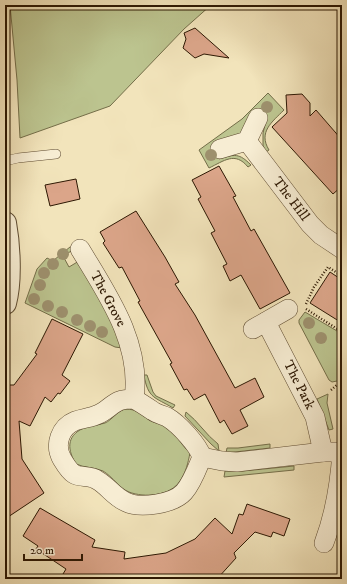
<svg xmlns="http://www.w3.org/2000/svg" width="347" height="584" viewBox="0 0 347 584" font-family="'IM FELL DW Pica',serif">
<style>
.green{fill:#bcc48f;stroke:#746e49}
.building{fill:#dba589;stroke:#2d1803}
.lines{fill:none;stroke-linecap:round;stroke-linejoin:round}
.service-casing{stroke:#5e4b31;stroke-width:10}
.minor-casing{stroke:#5e4b31;stroke-width:20}
.tertiary-casing{stroke:#5e4b31;stroke-width:24}
.path{stroke:#2d1803;stroke-width:2.5;stroke-dasharray:1 2;stroke-linecap:butt}
.service{stroke:#f7edd3;stroke-width:9}
.minor{stroke:#f7edd3;stroke-width:19}
.tertiary{stroke:#f7edd3;stroke-width:22}
.tree{fill:#9d906d}
.labels{text-anchor:middle;dominant-baseline:central;stroke-width:4;stroke-linejoin:round;paint-order:stroke}
.street-label{font-size:14px;fill:#2d1803;stroke:#f7edd3}
</style>
<rect width="100%" height="100%" fill="#f2e4bb"/>
<filter id="stains"><feTurbulence type="fractalNoise" baseFrequency=".005" numOctaves="4"/><feColorMatrix values="0 0 0 0 .2 0 0 0 0 .09 0 0 0 0 .02 0 0 0 .5 -.17"/></filter>
<radialGradient id="worn" r=".72"><stop offset=".6" stop-color="#630" stop-opacity="0"/><stop offset="1" stop-color="#630" stop-opacity=".3"/></radialGradient>
<!-- green -->
<g class="green">
<polygon points="10,5 211,5 184,29 110,106 20,138 17,80"/>
<path d="M268 93 284 110C272 122 258 132 269 150L266 152 263 146V133L267 117 257 109 253 111 241 135 213 145 219 159C235 154 239 153 251 165L248 167C235 151 224 161 209 168L199 150 242 119Z"/>
<polygon points="70,247 73,250 63,256 69,267 79,261 111,317 122,348 115,347 25,303 37,269 47,258 51,260 54,260"/>
<polygon points="305,312 342,334 342,380 332,382 329,380 299,323 299,320"/>
<path d="M144 375H147L153 392 156 396 175 405 173 408C155 397 148 399 144 375Z"/>
<polygon points="328,394 327,403 333,429 329,430 317,399"/>
<path d="M125 409C139 409 140 415 151 421 154 423 159 423 163 425 175 431 180 444 190 453 188 463 186 472 180 481 171 496 144 498 129 492 119 488 113 477 103 471 94 467 85 468 76 464 68 451 65 436 84 428 90 426 98 425 105 423 112 420 116 412 125 409Z"/>
<path d="M186 412C198 421 206 435 218 444L219 451 211 444 185 416Z"/>
<polygon points="270,444 270,448 226,453 227,448 238,448"/>
<polygon points="294,466 294,470 224,477 225,471 243,471"/>
</g>
<!-- building -->
<g class="building">
<polygon points="195,28 229,58 204,54 195,58 183,48 186,39 184,33"/>
<polygon points="302,94 310,103 310,116 316,110 342,140 342,186 333,194 272,127 287,113 286,95"/>
<polygon points="219,166 236,196 233,197 251,231 254,229 290,293 260,309 241,275 230,281 223,266 227,264 211,233 215,231 198,199 201,197 192,180"/>
<polygon points="76,179 80,199 50,206 45,185"/>
<polygon points="136,211 165,257 179,282 175,284 195,315 235,388 255,378 264,397 240,410 248,426 232,434 224,420 220,423 205,394 194,400 187,389 184,390 170,364 172,363 138,302 140,301 122,267 119,268 103,243 105,241 100,232"/>
<polygon points="330,272 342,280 342,323 310,303"/>
<polygon points="52,319 83,334 62,375 70,381 60,394 58,393 51,402 45,397 30,426 19,421 22,459 44,493 5,519 5,385 14,385 37,354 35,353"/>
<polygon points="247,504 290,519 284,536 273,532 271,537 255,532 234,553 236,558 217,579 73,579 63,574 66,569 36,549 38,546 23,536 40,508 95,540 92,547 125,552 124,559 166,553 195,539 215,518 232,534 239,514 243,515"/>
</g>
<g class="lines">
<defs>
<polyline id="service" points="5,161 18,158 56,154"/>
<g id="minor">
<polyline points="247,141 310,224 321,235 342,249"/>
<polyline points="220,149 247,141 258,118"/>
<path d="M80 249C107 294 142 343 134 399"/>
<polyline points="266,322 315,417 323,452"/>
<polyline points="253,329 288,309"/>
<path d="M134 399C141 403 147 407 153 411 157 414 163 415 167 417 179 424 198 445 202 457 197 469 192 483 184 492 173 504 140 509 126 502 114 497 108 486 97 480 90 475 80 478 74 474 69 471 65 464 62 459 54 445 60 427 75 421 83 418 91 418 99 414 106 411 112 404 119 401 124 399 129 399 134 399Z"/>
<path d="M202 457 222 461 237 462 323 452H342C340 482 335 514 324 543"/>
</g>
<path id="tertiary" d="M5 223C9 245 11 281 5 303"/>
</defs>
<!-- service casing -->
<use href="#service" class="service-casing"/>
<!-- minor casing -->
<use href="#minor" class="minor-casing"/>
<!-- tertiary casing -->
<use href="#tertiary" class="tertiary-casing"/>
<!-- path -->
<g class="path">
<polyline points="306,304 314,287 328,267 342,276"/>
<polyline points="306,309 342,332"/>
<polyline points="331,390 338,384 342,383"/>
</g>
<!-- service -->
<use href="#service" class="service"/>
<!-- minor -->
<use href="#minor" class="minor"/>
<!-- tertiary -->
<use href="#tertiary" class="tertiary"/>
</g>
<!-- trees -->
<g class="tree">
<circle cx="267" cy="107" r="6"/>
<circle cx="211" cy="155" r="6"/>
<circle cx="63" cy="254" r="6"/>
<circle cx="53" cy="264" r="6"/>
<circle cx="44" cy="273" r="6"/>
<circle cx="40" cy="285" r="6"/>
<circle cx="34" cy="299" r="6"/>
<circle cx="48" cy="306" r="6"/>
<circle cx="62" cy="312" r="6"/>
<circle cx="77" cy="320" r="6"/>
<circle cx="309" cy="323" r="6"/>
<circle cx="90" cy="326" r="6"/>
<circle cx="102" cy="332" r="6"/>
<circle cx="321" cy="338" r="6"/>
</g>
<g class="labels">
<!-- street labels -->
<g class="street-label">
<text transform="translate(291 199) rotate(53)">The Hill</text>
<text transform="translate(108 299) rotate(62)">The Grove</text>
<text transform="translate(299 385) rotate(63)">The Park</text>
</g>
</g>
<!-- margin -->
<rect width="347" height="584" fill="none" stroke="#f2e4bb" stroke-width="20"/>
<rect x="6" y="6" width="335" height="572" fill="none" stroke="#2d1803" stroke-width="2"/>
<rect x="10" y="10" width="327" height="564" fill="none" stroke="#2d1803"/>
<!-- scale -->
<path d="M24 554v6h58v-6" fill="none" stroke="#2d1803" stroke-width="2"/>
<text x="30" y="554" font-size="12" fill="#2d1803" stroke="#f7edd3" stroke-width="3" paint-order="stroke">20 m</text>
<rect width="100%" height="100%" filter="url(#stains)"/>
<rect width="100%" height="100%" fill="url(#worn)"/>
</svg>
